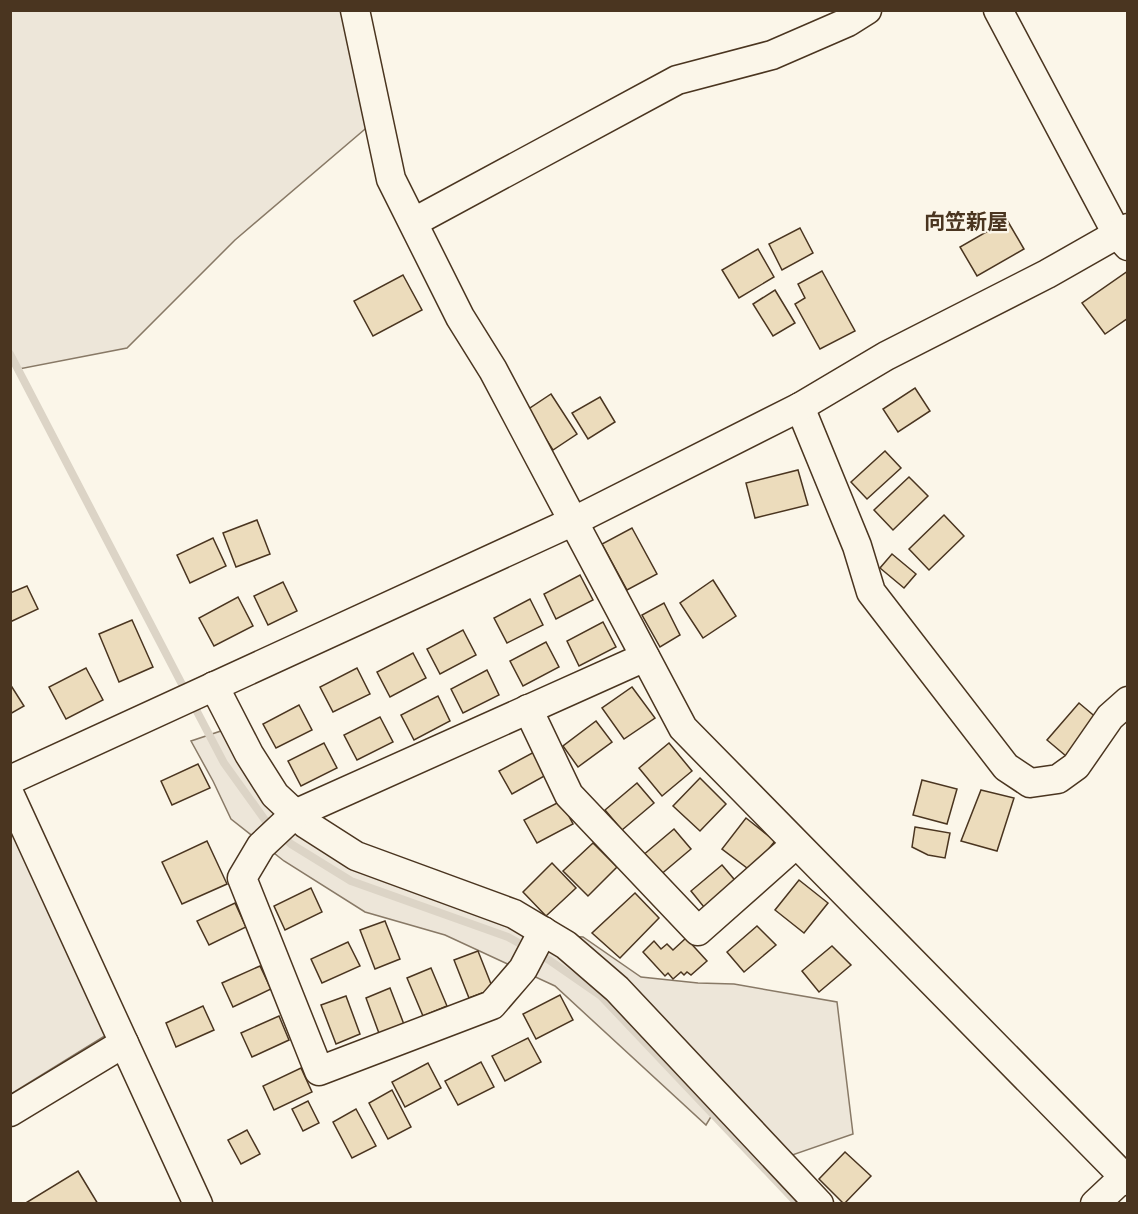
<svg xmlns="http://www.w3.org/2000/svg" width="1138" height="1214" viewBox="0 0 1138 1214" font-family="'Work Sans','Noto Sans JP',sans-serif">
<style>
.green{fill:#ede6d9;stroke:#887966;stroke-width:1.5}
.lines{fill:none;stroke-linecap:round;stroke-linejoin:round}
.stream{stroke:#dcd4c6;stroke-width:8}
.building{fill:#ecdcbc;stroke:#4a3520;stroke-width:1.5}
.minor-casing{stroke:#4a3520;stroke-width:31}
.minor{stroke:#fbf6e9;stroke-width:28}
.labels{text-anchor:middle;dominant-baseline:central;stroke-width:4.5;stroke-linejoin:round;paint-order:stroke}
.quarter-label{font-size:21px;font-weight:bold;fill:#4a3520;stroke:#fbf6e9}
</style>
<rect width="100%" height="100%" fill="#fbf6e9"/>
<!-- green -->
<g class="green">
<polygon points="11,11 354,11 378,118 235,240 127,348 19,369 11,361"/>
<polygon points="221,731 275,806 550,935 583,937 641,977 698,983 734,984 837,1002 853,1134 778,1160 721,1100 706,1125 555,986 445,935 365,912 284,861 231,819 213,781 191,741"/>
<polygon points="10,824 108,1034 11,1094 10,1094"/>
</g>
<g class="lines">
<!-- stream -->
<g class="stream">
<polyline points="10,354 186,692"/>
<polyline points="192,702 224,763 265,820 273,828"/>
<polyline points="282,836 291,844 351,881 508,937 549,960 601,996 798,1204"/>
</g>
</g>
<!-- building -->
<g class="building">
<polygon points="1007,220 1024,249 977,276 960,247"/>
<polygon points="800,228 813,253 782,270 769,244"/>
<polygon points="758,249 774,277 739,298 722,270"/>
<polygon points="822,271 855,331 820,349 795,304 805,298 798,284"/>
<polygon points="1128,271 1128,318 1105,334 1082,303"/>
<polygon points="403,275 422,310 373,336 354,301"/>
<polygon points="775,290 795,323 773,336 753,304"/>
<polygon points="915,388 930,411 898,432 883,409"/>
<polygon points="551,394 577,434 553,450 527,410"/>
<polygon points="600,397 615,422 588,439 572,413"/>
<polygon points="885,451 901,468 867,499 851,482"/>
<polygon points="798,470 808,505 755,518 746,483"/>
<polygon points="909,477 928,496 893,530 874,510"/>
<polygon points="944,515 964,536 929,570 909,549"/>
<polygon points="257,520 270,554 236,567 223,533"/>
<polygon points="632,528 657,574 627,590 602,544"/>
<polygon points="213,538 226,566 190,583 177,555"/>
<polygon points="892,554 916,574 904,588 880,568"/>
<polygon points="580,575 593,600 556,619 544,594"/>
<polygon points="713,580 736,616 703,638 680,603"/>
<polygon points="283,582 297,611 268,625 254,596"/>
<polygon points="27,586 38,609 10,622 10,593"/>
<polygon points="238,597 253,626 214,646 199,618"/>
<polygon points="530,599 543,625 507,643 494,618"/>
<polygon points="664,603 680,635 660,647 642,615"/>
<polygon points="132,620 153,667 119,682 99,634"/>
<polygon points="603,622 616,647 579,666 567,641"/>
<polygon points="463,630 476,655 440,674 427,649"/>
<polygon points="546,642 559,667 523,686 510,661"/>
<polygon points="413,653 426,678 390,697 377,672"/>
<polygon points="86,668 103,700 66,719 49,687"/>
<polygon points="357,668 370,694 333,712 320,687"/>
<polygon points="487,670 499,695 463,713 451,689"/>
<polygon points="10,684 24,706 10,714"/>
<polygon points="632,687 655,718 624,739 602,708"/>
<polygon points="438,696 450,721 414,740 401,715"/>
<polygon points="1079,703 1098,719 1066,756 1047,740"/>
<polygon points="299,705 312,730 276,748 263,724"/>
<polygon points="380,717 393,742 357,760 344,735"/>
<polygon points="596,721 612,742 578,767 563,746"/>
<polygon points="324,743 337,768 301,786 288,761"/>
<polygon points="669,743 692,771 662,796 639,768"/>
<polygon points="536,751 548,774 512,794 499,771"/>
<polygon points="198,764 210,788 172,805 161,781"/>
<polygon points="700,778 726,804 700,831 673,806"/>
<polygon points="922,780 957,789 947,824 913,815"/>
<polygon points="637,783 654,803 622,830 605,810"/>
<polygon points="981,790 1014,798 997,851 961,841"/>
<polygon points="561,801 573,824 537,843 524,820"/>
<polygon points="746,818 775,841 751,871 722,849"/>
<polygon points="915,827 950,833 945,858 928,855 912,847"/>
<polygon points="674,829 691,849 659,876 642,856"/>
<polygon points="207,841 227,884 182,904 162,862"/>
<polygon points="593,843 617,867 588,896 563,871"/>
<polygon points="552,863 576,888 546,916 523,892"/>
<polygon points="722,865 739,885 708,912 691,891"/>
<polygon points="799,880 828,903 804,933 775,910"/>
<polygon points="311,888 322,912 285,930 274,906"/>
<polygon points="635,893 659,918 620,958 592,933"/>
<polygon points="235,903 246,927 209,945 197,921"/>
<polygon points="385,921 400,959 375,969 360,930"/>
<polygon points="757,926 776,945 744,972 727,952"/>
<polygon points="686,938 707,961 691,975 687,972 684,975 681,972 673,979 668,973 665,976 643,952 654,941 661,949 667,944 673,950"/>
<polygon points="348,942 360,966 322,983 311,959"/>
<polygon points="832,946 851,965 819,992 802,971"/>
<polygon points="478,951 493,989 469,998 454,960"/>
<polygon points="260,966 271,989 233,1007 222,983"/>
<polygon points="431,968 447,1006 423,1016 407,978"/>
<polygon points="390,988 405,1027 380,1036 366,998"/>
<polygon points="560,995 573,1020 536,1039 523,1014"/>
<polygon points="346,996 360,1034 336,1044 321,1005"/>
<polygon points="203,1006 214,1030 176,1047 166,1023"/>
<polygon points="279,1016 289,1040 252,1057 241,1033"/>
<polygon points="528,1038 541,1062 505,1081 492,1056"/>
<polygon points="481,1062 494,1087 458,1105 445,1081"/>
<polygon points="428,1063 441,1088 405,1107 392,1082"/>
<polygon points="301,1068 312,1092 274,1110 263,1086"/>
<polygon points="392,1090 411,1127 388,1139 369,1103"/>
<polygon points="308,1101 319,1123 303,1131 292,1109"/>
<polygon points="356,1109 376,1146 352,1158 333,1122"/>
<polygon points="247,1130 260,1154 241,1164 228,1140"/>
<polygon points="845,1152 871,1176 844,1204 819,1179"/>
<polygon points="78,1171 98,1204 24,1204"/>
</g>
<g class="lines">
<defs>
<g id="minor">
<polyline points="355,10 391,179 460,317 493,370 683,728 1128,1181"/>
<polyline points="998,10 1117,234 1128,246"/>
<polyline points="414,222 677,80 772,55 848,22 867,10"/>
<polyline points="800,407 857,546 871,592 1006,767 1030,783 1058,779 1076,766 1110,717 1128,701"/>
<polyline points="214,686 249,754 275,795 306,824 356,856 514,914 566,945 617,989 819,1204"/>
<polyline points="528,709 569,795 698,931 796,844"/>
<polyline points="10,780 574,521 800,407 886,356 1047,274 1128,228"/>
<polyline points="10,795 198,1204"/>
<polyline points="543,931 523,969 492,1005 319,1071 242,878 261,846 295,814 645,657"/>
<polyline points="10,1112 124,1043"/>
<polyline points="1095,1204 1128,1173"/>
</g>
</defs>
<!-- minor casing -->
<use href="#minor" class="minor-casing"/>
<!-- minor -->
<use href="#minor" class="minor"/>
</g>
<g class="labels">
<!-- quarter labels -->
<g class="quarter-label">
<text x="966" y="221">向笠新屋</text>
</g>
</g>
<!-- border -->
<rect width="1138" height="1214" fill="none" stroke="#4a3520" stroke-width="24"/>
</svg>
